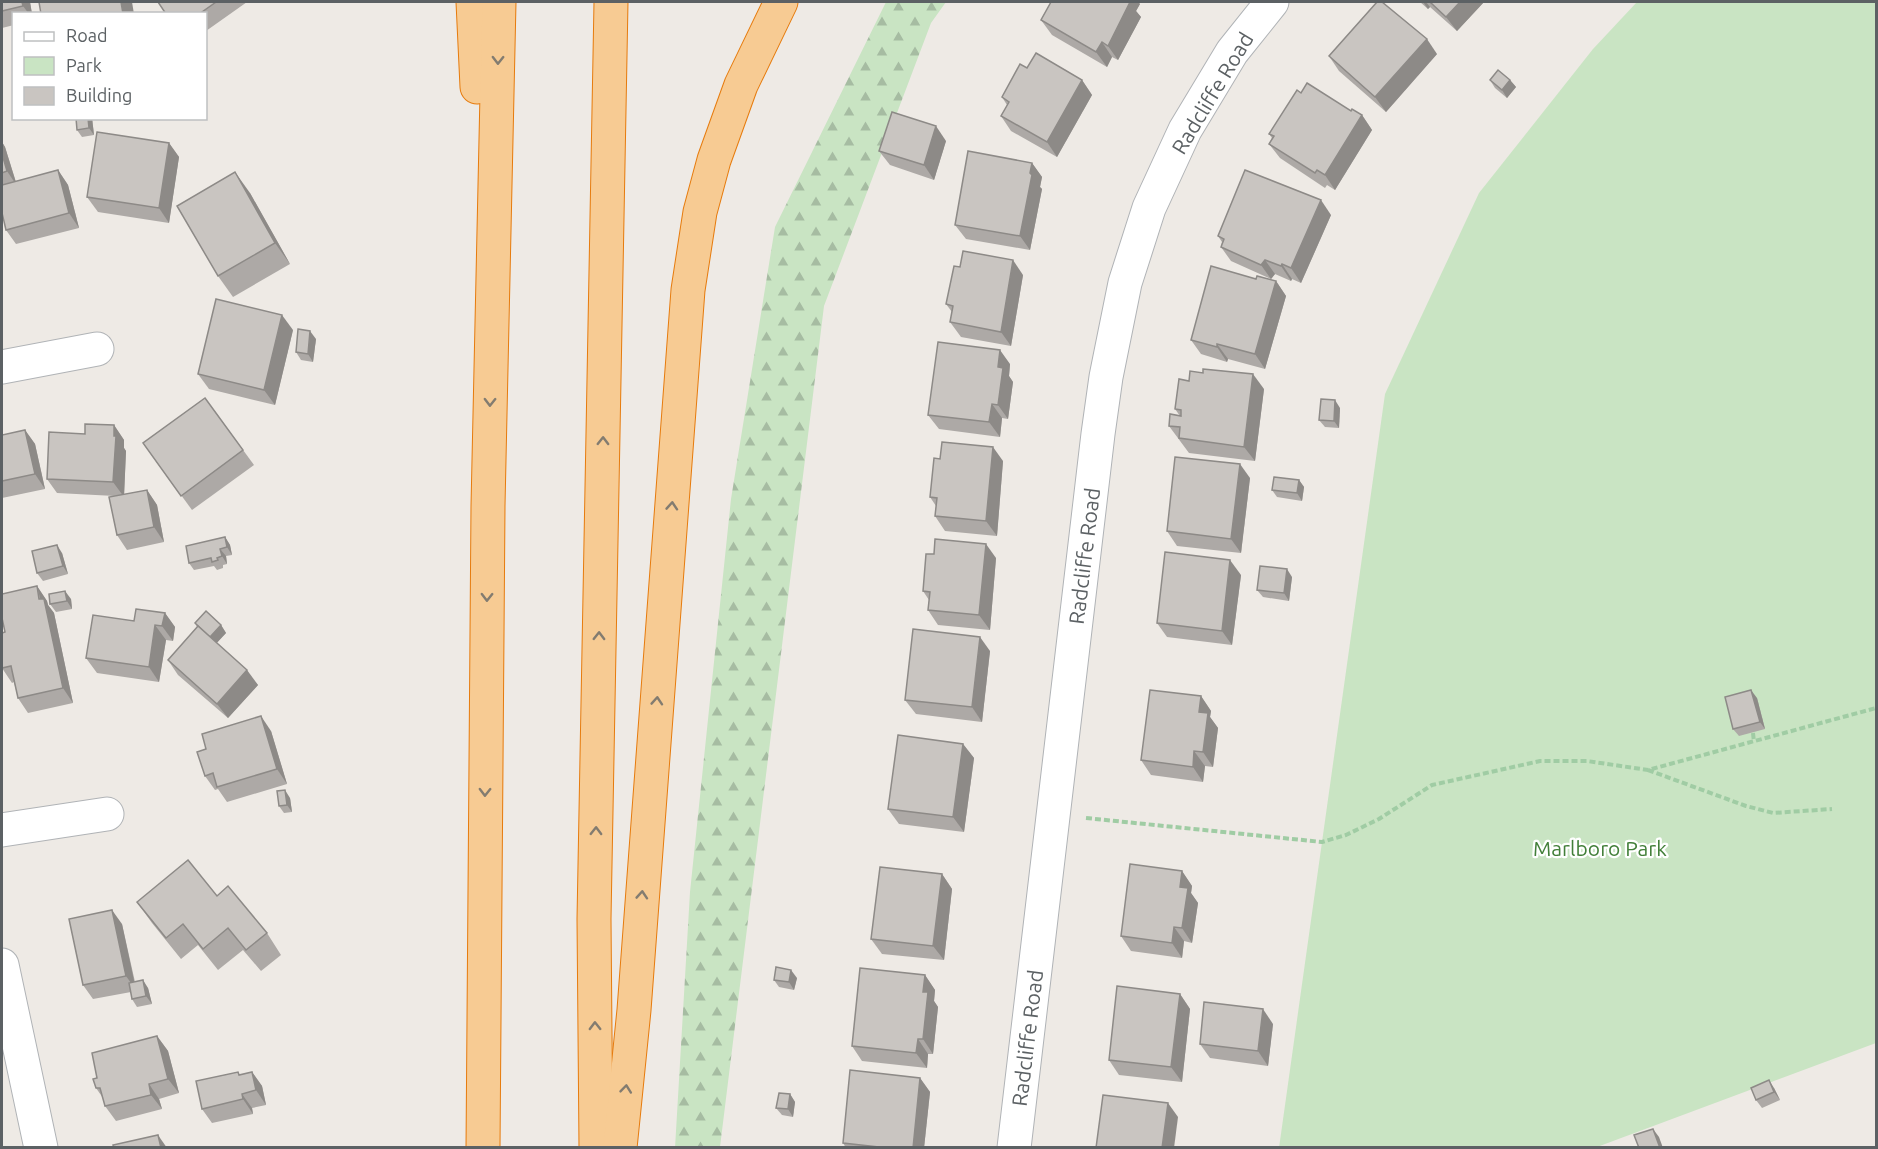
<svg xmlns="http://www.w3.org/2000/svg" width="1878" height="1149" viewBox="0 0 1878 1149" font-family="Ubuntu,sans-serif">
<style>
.forest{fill:url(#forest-firs)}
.green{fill:#c9e4c3}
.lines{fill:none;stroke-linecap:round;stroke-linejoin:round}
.minor-casing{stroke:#b0b3b6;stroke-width:35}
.motorway-casing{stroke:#e67b0d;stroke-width:35}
.path{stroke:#a0cca4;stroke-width:4;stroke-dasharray:6 3;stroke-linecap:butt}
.minor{stroke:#fff;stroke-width:33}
.motorway{stroke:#f7cb93;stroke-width:33}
.wall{fill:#ada9a6}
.shaded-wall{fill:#8d8a87}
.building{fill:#c9c5c1;stroke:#8d8a87;stroke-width:1.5}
.oneway{stroke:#837c70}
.labels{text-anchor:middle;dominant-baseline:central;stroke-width:4.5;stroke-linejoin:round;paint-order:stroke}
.street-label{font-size:21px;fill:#5c6164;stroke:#fff}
.park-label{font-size:21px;fill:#427f39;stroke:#fff}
</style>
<defs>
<pattern id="forest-firs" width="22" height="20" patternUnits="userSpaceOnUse" patternTransform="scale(1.5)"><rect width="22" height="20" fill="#c9e4c3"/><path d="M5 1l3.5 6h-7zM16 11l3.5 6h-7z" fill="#a6bca2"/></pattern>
</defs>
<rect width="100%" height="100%" fill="#eeeae5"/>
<!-- forest -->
<polygon class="forest" points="886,2 946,2 931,23 824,306 720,1147 675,1148 690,892 731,499 775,227"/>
<!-- green -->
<polygon class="green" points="1637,2 1876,2 1876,1043 1597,1147 1279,1148 1385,394 1479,193 1593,49"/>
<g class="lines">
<defs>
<g id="minor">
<polyline points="2,367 97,349"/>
<polyline points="2,830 107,814"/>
<polyline points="2,965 41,1148"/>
<polyline points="1014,1148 1098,434 1106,377 1125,283 1149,208 1185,130 1232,52 1272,2"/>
</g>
<g id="motorway">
<polyline points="473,2 477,87"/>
<polyline points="483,1148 488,506 499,2"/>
<polyline points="596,1148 594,919 611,2"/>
<polyline points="620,1148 634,1010 688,290 700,212 714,160 741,85 781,2"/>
</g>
</defs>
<!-- minor casing -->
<use href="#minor" class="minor-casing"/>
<!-- motorway casing -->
<use href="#motorway" class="motorway-casing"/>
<!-- path -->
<g class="path">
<polyline points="1753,733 1754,742"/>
<polyline points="1648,770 1746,806 1773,813 1832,809"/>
<polyline points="1086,818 1322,842 1346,835 1379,819 1432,785 1540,761 1587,761 1648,770 1876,708"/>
</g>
<!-- minor -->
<use href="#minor" class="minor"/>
<!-- motorway -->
<use href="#motorway" class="motorway"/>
</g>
<!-- wall -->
<g class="wall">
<polygon points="2,2 30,2 32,14 14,14 14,25 2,28"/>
<polygon points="158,2 247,2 206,31 206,14 166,14"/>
<polygon points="1051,2 1138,2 1140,4 1136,11 1141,17 1118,60 1112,57 1107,67 1052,35 1041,20"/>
<polygon points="1420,2 1484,2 1457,31 1430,7 1428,9"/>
<polygon points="1437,54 1386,112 1339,71 1329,56"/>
<polygon points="1027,68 1082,80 1092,95 1057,157 1011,131 1001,116 1007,105 1002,97"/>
<polygon points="1490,80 1510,80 1516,87 1507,98 1495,88"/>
<polygon points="1301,93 1362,115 1372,130 1335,190 1327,185 1325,188 1280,158 1269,144 1272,138 1269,134"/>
<polygon points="92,118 94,135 82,137 77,130"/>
<polygon points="946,141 934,180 890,165 879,151"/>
<polygon points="2,142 5,147 16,182 58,170 68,185 79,228 16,244 6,230 2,213"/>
<polygon points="169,143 179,157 169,223 98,212 87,197"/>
<polygon points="1032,163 1042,177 1040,187 1042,189 1030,250 966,239 955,225"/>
<polygon points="250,193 290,264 233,297 218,276"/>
<polygon points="1331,215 1301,283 1292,279 1291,281 1275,274 1271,279 1231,261 1221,247 1222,242 1218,236"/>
<polygon points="1023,275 1011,346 961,337 950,322 952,312 946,304"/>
<polygon points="1256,279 1276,281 1286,296 1265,369 1228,359 1227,362 1201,354 1191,340"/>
<polygon points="293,330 275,405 209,389 198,374"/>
<polygon points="316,339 313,362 301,360 296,352"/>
<polygon points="1010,364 1009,376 1013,382 1008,419 1002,418 1000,437 939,429 928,415"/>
<polygon points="1264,389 1255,461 1189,453 1169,426 1180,416 1175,409"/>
<polygon points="205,398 254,465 192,510 143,443"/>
<polygon points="1340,408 1339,428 1325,427 1319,420"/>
<polygon points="114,425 124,440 124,448 126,451 124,495 147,490 157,505 164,542 127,550 117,535 115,496 57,493 47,479 85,434"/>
<polygon points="25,430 35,444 45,489 2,498 2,435"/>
<polygon points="1003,461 997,536 945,531 935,516 936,506 930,497"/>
<polygon points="1250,478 1241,553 1177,546 1167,531"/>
<polygon points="1299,480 1304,487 1302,501 1277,497 1272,490"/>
<polygon points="225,537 230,545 232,555 226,556 227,564 223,565 223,568 217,570 214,566 194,570 189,563"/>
<polygon points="62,553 68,574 43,581 37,573"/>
<polygon points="934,554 996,558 990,630 938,625 928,610 929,600 923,591"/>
<polygon points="1241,575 1232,645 1167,637 1157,623"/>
<polygon points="1292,577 1289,601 1263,597 1257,590"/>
<polygon points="37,586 47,601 48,605 54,613 73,703 28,713 18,698 14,682 12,683 2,668 5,632"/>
<polygon points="71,599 72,609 56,612 50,604"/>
<polygon points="165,613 175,627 173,641 166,640 159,682 97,673 86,658 134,621"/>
<polygon points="195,623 221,625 226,633 216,643 258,685 228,718 178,675 168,660 197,627"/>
<polygon points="990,651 982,722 916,714 905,700"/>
<polygon points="1201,696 1211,711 1210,717 1218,728 1213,767 1205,766 1203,782 1151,775 1141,760"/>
<polygon points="1757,698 1765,729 1739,736 1733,729"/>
<polygon points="271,731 287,784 227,802 218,789 215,790 205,776"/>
<polygon points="963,744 974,758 964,832 899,824 888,809"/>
<polygon points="290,798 292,812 284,813 279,806"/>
<polygon points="1182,871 1192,886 1191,893 1198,903 1192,943 1184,941 1182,958 1131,951 1121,936"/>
<polygon points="942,874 952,889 944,960 882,954 871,939"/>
<polygon points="217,896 267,933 281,955 261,971 243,950 218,970 198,945 181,959 152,923 137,902"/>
<polygon points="122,924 135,982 148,988 152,1004 137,1007 132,999 131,992 93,999 83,985"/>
<polygon points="925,975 935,990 934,1001 938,1007 933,1054 928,1054 927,1068 862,1061 852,1046"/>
<polygon points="797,978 794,990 779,987 774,980"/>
<polygon points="1180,994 1190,1009 1182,1082 1119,1075 1109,1060"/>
<polygon points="1273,1024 1268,1066 1210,1058 1200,1044"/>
<polygon points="157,1036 168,1051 179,1093 159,1099 162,1109 116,1121 105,1106 103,1098 96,1088 97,1078"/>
<polygon points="252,1072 262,1086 266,1105 252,1108 253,1114 212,1123 202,1109 240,1075"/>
<polygon points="920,1078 930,1092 924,1148 846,1148 843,1143"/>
<polygon points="1774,1088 1780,1100 1762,1108 1756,1100"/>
<polygon points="790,1094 795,1102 793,1117 782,1115 776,1108"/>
</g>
<!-- shaded-wall -->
<g class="shaded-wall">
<polygon points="22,2 30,2 32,14 29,14 23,6"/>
<polygon points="121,2 132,2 134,14 123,14"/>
<polygon points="1126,2 1138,2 1140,4 1136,11 1141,17 1118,60 1108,46"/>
<polygon points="1423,2 1426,2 1430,7 1428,9"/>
<polygon points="1460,2 1484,2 1457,31 1446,17"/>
<polygon points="1427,39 1437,54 1386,112 1375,97"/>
<polygon points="1102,42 1112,57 1107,67 1096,52"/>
<polygon points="1082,80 1092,95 1057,157 1047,142"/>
<polygon points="1510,80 1516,87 1507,98 1502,90"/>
<polygon points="1362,115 1372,130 1335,190 1325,175"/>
<polygon points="88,118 92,118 94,135 89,128"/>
<polygon points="936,126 946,141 934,180 924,165"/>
<polygon points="2,142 5,147 17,186 7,171 2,154"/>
<polygon points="169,143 179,157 169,223 159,208"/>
<polygon points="1032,163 1042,177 1040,187 1042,189 1030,250 1020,236"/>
<polygon points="58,170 68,185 79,228 69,213"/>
<polygon points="235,172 250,193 290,264 275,243"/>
<polygon points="1321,200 1331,215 1301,283 1291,268"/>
<polygon points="1013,260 1023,275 1011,346 1001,332"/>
<polygon points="1265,260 1275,274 1271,279 1261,265"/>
<polygon points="1282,264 1292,279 1291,281 1281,266"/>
<polygon points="1276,281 1286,296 1265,369 1255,354"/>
<polygon points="282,315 293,330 275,405 264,390"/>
<polygon points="310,331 316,339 313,362 308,354"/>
<polygon points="1217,344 1228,359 1227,362 1217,347"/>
<polygon points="1000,350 1010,364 1009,376 1013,382 1008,419 998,405 998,367"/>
<polygon points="1253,374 1264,389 1255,461 1244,447"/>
<polygon points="1335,400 1340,408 1339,428 1334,421"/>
<polygon points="992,404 1002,418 1000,437 989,422"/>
<polygon points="114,425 124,440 124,448 126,451 124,497 113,482"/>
<polygon points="25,430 35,444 45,489 35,474"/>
<polygon points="993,447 1003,461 997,536 986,521"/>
<polygon points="1240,464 1250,478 1241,553 1231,539"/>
<polygon points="1299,480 1304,487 1302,501 1297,493"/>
<polygon points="147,490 157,505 164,542 154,527"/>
<polygon points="225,537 230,545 232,555 227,547"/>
<polygon points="986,544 996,558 990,630 979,615"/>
<polygon points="57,545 62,553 68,574 63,566"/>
<polygon points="220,549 226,556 227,564 222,556"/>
<polygon points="1230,560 1241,575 1232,645 1222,631"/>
<polygon points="1287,569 1292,577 1289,601 1284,593"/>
<polygon points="37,586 47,601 48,605 54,613 73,703 63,688"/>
<polygon points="65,591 71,599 72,609 67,601"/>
<polygon points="165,613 175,627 173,641 162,626"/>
<polygon points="155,625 166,640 159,682 149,667"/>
<polygon points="221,625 226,633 215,645 209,637"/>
<polygon points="980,637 990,651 982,722 972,707"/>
<polygon points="247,670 258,685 228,718 217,704"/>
<polygon points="1751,690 1757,698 1765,729 1760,722"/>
<polygon points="1201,696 1211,711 1210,717 1218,728 1213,767 1203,752 1199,712"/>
<polygon points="261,716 271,731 287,784 277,769"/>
<polygon points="963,744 974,758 964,832 953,817"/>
<polygon points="1194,751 1205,766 1203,782 1193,767"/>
<polygon points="285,790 290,798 292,812 287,805"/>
<polygon points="1182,871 1192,886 1191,893 1198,903 1192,943 1182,928 1180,887"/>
<polygon points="942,874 952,889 944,960 933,946"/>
<polygon points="112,910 122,924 136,990 126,976"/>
<polygon points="1174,927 1184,941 1182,958 1172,943"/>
<polygon points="791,970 797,978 794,990 789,982"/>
<polygon points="925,975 935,990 934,1001 938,1007 933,1054 923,1039 923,992"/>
<polygon points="143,980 148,988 152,1004 146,996"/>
<polygon points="1180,994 1190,1009 1182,1082 1171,1067"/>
<polygon points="1263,1009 1273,1024 1268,1066 1258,1051"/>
<polygon points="157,1036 168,1051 179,1093 168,1079"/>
<polygon points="918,1039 928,1054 927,1068 916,1053"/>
<polygon points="252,1072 262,1086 266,1105 256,1090"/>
<polygon points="920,1078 930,1092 924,1148 913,1148"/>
<polygon points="1769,1080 1774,1088 1780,1100 1774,1092"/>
<polygon points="149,1084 159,1099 162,1109 151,1095"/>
<polygon points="242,1094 252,1108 253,1114 243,1099"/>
<polygon points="790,1094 795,1102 793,1117 788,1109"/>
<polygon points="1168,1103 1178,1117 1174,1148 1162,1148"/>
<polygon points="1653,1129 1659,1137 1663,1148 1660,1148"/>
<polygon points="158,1135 167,1148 161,1148"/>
</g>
<!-- building -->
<g class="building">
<polygon points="2,2 22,2 23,6 2,11"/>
<polygon points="39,2 121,2 123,14 41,14"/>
<polygon points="158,2 216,2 199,14 166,14"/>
<polygon points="1051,2 1130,2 1108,46 1102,42 1096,52 1041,20"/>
<polygon points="1377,2 1382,2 1427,39 1375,97 1329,56"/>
<polygon points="1430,2 1460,2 1446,17"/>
<polygon points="1036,53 1082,80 1047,142 1001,116 1009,102 1002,97 1020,64 1027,68"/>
<polygon points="1498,70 1510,80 1502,90 1490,80"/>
<polygon points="1307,83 1351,111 1352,109 1362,115 1325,175 1317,170 1315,173 1269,144 1274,136 1269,134 1297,90 1301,93"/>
<polygon points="892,112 936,126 924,165 879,151"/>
<polygon points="76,118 88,118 89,128 77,130"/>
<polygon points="97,132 169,143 159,208 87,197"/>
<polygon points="968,151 1032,163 1030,173 1032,175 1020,236 955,225"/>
<polygon points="2,154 7,171 2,173"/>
<polygon points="58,170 69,213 6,230 2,213 2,185"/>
<polygon points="1245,170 1321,200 1291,268 1282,264 1281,266 1265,260 1261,265 1221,247 1224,239 1218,236"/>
<polygon points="235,172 275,243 218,276 177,206"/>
<polygon points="963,251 1013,260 1001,332 950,322 953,306 946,304 954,266 960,267"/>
<polygon points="1211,266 1256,279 1257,276 1276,281 1255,354 1217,344 1217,347 1191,340"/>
<polygon points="216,299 282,315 264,390 198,374"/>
<polygon points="298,329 310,331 308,354 296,352"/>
<polygon points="938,342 1000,350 998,367 1003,368 998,405 992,404 989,422 928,415"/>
<polygon points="1203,369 1253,374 1244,447 1179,438 1180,427 1169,426 1170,414 1181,416 1181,410 1175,409 1179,379 1189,381 1190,371 1203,373"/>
<polygon points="205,398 243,450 181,496 143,443"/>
<polygon points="1321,399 1335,400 1334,421 1319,420"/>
<polygon points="85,424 114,425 114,436 116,436 113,482 47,479 49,432 85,434"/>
<polygon points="25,430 35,474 2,481 2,435"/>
<polygon points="942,442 993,447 986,521 935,516 937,498 930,497 934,458 940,459"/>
<polygon points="1175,457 1240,464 1231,539 1167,531"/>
<polygon points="1274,477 1299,480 1297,493 1272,490"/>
<polygon points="147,490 154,527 117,535 109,497"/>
<polygon points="225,537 227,547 220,549 222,556 217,558 218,560 212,562 211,558 189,563 186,546"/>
<polygon points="935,539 986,544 979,615 928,610 930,592 923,591 926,554 934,554"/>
<polygon points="57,545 63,566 37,573 32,551"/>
<polygon points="1165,552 1230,560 1222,631 1157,623"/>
<polygon points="1260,566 1287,569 1284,593 1257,590"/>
<polygon points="37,586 39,599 44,599 63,688 18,698 11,666 2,668 2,633 5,632 2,618 2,594"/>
<polygon points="65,591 67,601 50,604 49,594"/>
<polygon points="136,609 165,613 162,626 155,625 149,667 86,658 93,615 134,621"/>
<polygon points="206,611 221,625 210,637 195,623"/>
<polygon points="198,626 247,670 217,704 168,660"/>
<polygon points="913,629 980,637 972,707 905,700"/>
<polygon points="1150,690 1201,696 1199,712 1208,713 1203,752 1194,751 1193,767 1141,760"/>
<polygon points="1751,690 1760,722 1733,729 1725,697"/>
<polygon points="261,716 277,769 217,787 213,773 205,776 197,752 206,749 202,734"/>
<polygon points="898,735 963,744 953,817 888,809"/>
<polygon points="285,790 287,805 279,806 277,791"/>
<polygon points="188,860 217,896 228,886 267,933 246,950 228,928 203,949 183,924 166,938 137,902"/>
<polygon points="1130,864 1182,871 1180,887 1188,888 1182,928 1174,927 1172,943 1121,936"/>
<polygon points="880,867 942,874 933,946 871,939"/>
<polygon points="112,910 126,976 83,985 69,919"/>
<polygon points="776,967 791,970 789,982 774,980"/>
<polygon points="860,968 925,975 923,992 928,992 923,1039 918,1039 916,1053 852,1046"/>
<polygon points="143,980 146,996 132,999 129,983"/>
<polygon points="1117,986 1180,994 1171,1067 1109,1060"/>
<polygon points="1204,1002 1263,1009 1258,1051 1200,1044"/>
<polygon points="157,1036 168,1079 149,1084 151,1095 105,1106 100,1088 96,1088 93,1079 97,1078 92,1053"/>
<polygon points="850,1070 920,1078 913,1148 888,1148 843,1143"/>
<polygon points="238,1072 239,1075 252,1072 256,1090 242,1094 243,1099 202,1109 196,1081"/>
<polygon points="1769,1080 1774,1092 1756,1100 1751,1088"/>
<polygon points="779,1093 790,1094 788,1109 776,1108"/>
<polygon points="1103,1095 1168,1103 1162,1148 1096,1148"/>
<polygon points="1653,1129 1660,1148 1639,1148 1634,1135"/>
<polygon points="158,1135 161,1148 114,1148 113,1145"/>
</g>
<!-- one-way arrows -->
<defs><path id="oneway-chevron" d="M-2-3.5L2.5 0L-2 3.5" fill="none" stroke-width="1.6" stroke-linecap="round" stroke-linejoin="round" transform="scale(1.5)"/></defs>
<g class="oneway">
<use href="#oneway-chevron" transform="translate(498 60) rotate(91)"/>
<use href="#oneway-chevron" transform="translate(490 402) rotate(91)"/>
<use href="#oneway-chevron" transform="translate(603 441) rotate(-89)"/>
<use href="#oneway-chevron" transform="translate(672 506) rotate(-86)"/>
<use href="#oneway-chevron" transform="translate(487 597) rotate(91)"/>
<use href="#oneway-chevron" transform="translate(599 636) rotate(-89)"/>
<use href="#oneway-chevron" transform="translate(657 701) rotate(-86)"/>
<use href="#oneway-chevron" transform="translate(485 792) rotate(91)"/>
<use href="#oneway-chevron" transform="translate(596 831) rotate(-89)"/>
<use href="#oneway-chevron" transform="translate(642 895) rotate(-86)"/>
<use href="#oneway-chevron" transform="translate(595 1026) rotate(-91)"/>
<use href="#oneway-chevron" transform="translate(626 1089) rotate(-84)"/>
</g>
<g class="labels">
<!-- street labels -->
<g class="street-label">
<text transform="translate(1212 93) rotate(-59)">Radcliffe Road</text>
<text transform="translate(1084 556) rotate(-83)">Radcliffe Road</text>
<text transform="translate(1027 1038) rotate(-83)">Radcliffe Road</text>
</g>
<!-- park labels -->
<g class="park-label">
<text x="1600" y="848">Marlboro Park</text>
</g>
</g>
<!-- border -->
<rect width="1878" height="1149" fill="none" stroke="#5c6164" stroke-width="6"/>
<!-- legend -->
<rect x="12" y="12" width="195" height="108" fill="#ffffff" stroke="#bec0c1" stroke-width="1.5"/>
<rect x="24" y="32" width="30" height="9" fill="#ffffff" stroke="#bec0c1" stroke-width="1.5"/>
<text x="66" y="42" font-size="18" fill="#5c6164">Road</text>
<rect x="24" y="57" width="30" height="18" fill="#c9e4c3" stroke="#bec0c1" stroke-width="1.5"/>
<text x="66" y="72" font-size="18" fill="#5c6164">Park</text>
<rect x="24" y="87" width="30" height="18" fill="#c9c5c1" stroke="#bec0c1" stroke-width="1.5"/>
<text x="66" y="102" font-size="18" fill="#5c6164">Building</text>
</svg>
